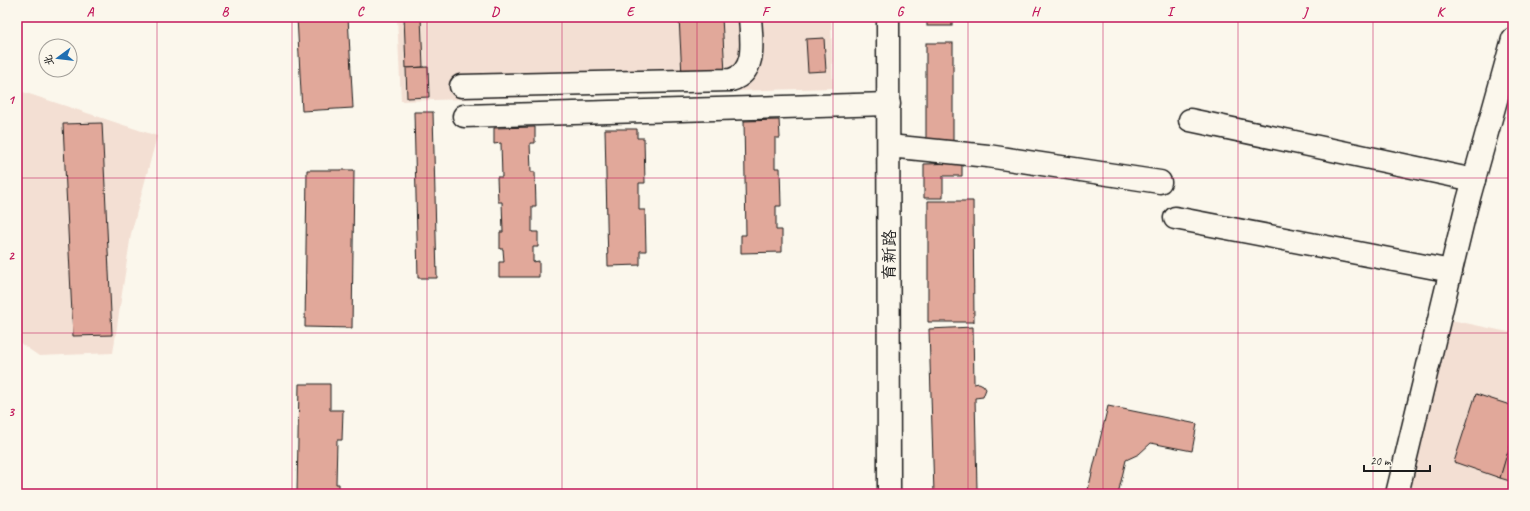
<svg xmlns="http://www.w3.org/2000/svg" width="1530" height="511" viewBox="0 0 1530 511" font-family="Caveat,'LXGW WenKai TC',sans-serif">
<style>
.built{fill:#f3dfd3}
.building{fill:#e1a89a;stroke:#1c1c1c}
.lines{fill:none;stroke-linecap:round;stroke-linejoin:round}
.minor-casing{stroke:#1c1c1c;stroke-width:25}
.minor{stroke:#fbf7ec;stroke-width:22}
.grid{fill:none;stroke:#c2185b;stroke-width:1;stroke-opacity:0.55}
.labels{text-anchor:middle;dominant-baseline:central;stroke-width:3;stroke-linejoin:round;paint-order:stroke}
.street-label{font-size:17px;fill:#1c1c1c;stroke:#fbf7ec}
.neatline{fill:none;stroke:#c2185b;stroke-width:1.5}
.grid-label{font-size:13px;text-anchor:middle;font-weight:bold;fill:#c2185b}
</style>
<rect width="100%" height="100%" fill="#fbf7ec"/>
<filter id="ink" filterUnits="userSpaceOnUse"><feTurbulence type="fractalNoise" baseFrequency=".025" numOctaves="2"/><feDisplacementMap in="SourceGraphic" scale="8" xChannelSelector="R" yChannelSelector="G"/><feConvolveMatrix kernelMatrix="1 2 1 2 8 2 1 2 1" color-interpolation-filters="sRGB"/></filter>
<g filter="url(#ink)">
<!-- built -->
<g class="built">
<polygon points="397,17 831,17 833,88 401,101"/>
<polygon points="17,90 157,136 131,234 113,353 39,356 17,341"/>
<polygon points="1451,320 1513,333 1513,494 1409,494"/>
</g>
<!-- building -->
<g class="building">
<polygon points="297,17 348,17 353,108 302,111"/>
<polygon points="404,17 421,17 423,67 406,68"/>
<polygon points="679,17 722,17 725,74 682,76"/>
<rect x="927" y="17" width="25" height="9"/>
<polygon points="824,38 826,71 808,72 806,39"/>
<rect x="926" y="43" width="27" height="100"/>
<polygon points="428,67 429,97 407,98 406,68"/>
<polygon points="414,112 433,112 437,278 418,278"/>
<polygon points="779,120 780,138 775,138 775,168 780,168 781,206 776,206 776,230 782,230 782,252 741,253 741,235 746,235 744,121"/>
<polygon points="102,123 112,335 73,336 63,124"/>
<polygon points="535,127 535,143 530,143 531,172 535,172 536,206 532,206 532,232 538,232 538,247 533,247 533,262 539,261 539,277 499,277 499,262 504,262 503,249 500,249 500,232 503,232 502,202 498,202 497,177 502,177 501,143 494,144 494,128"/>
<polygon points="605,129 637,129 637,138 644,138 645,183 639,183 639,210 645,210 646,251 640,251 640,265 608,266"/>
<polygon points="962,163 962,176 943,176 943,198 924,198 924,164"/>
<polygon points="307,170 354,170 352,328 305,327"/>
<polygon points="928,201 973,201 974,322 928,322"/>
<polygon points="973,327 974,384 979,383 983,385 986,389 983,397 975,398 977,490 982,491 985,494 934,494 929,329"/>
<polygon points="299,384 330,384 330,410 343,410 342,440 337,440 336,484 339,484 339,494 297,494"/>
<polygon points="1476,394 1513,406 1513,437 1500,478 1454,462"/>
<polygon points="1108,406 1197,424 1192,451 1151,443 1139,454 1126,460 1118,494 1087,494"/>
<polygon points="1507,454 1513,456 1513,482 1500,478"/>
</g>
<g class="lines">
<defs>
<g id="minor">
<polyline points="888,17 889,494"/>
<path d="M461 86 731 80C758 72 751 39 750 17"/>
<polyline points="464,116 889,104"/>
<polyline points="1190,120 1474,180"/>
<polyline points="889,146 988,156 1160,182"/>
<polyline points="1175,218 1451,271"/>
<polyline points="1397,494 1466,208 1513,39"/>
</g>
</defs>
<!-- minor casing -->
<use href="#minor" class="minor-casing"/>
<!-- minor -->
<use href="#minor" class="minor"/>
</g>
</g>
<!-- grid -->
<path class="grid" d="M157 17V494M292 17V494M427 17V494M562 17V494M697 17V494M833 17V494M968 17V494M1103 17V494M1238 17V494M1373 17V494M17 178H1513M17 333H1513"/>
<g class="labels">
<!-- street labels -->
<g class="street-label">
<text transform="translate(889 255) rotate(-90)">育新路</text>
</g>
</g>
<!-- margin -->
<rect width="1530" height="511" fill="none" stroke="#fbf7ec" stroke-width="44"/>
<!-- north arrow -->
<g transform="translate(58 58) rotate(255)"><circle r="19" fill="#fbf7ec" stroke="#a29f99"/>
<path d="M0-3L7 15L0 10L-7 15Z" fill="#1f6fb2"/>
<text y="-6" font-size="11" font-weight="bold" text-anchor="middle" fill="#1c1c1c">北</text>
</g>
<!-- scale -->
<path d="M1364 465v6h66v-6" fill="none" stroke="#1c1c1c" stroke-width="2"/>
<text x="1370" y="465" font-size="12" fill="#1c1c1c" stroke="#fbf7ec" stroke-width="3" paint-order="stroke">20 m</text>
<rect x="22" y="22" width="1486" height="467" class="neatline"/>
<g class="grid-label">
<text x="90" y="16">A</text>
<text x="225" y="16">B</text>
<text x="360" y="16">C</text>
<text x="495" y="16">D</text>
<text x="630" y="16">E</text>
<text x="765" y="16">F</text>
<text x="900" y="16">G</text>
<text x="1035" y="16">H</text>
<text x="1170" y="16">I</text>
<text x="1305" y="16">J</text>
<text x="1440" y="16">K</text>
<text x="11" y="104">1</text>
<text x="11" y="260">2</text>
<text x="11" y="416">3</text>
</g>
</svg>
